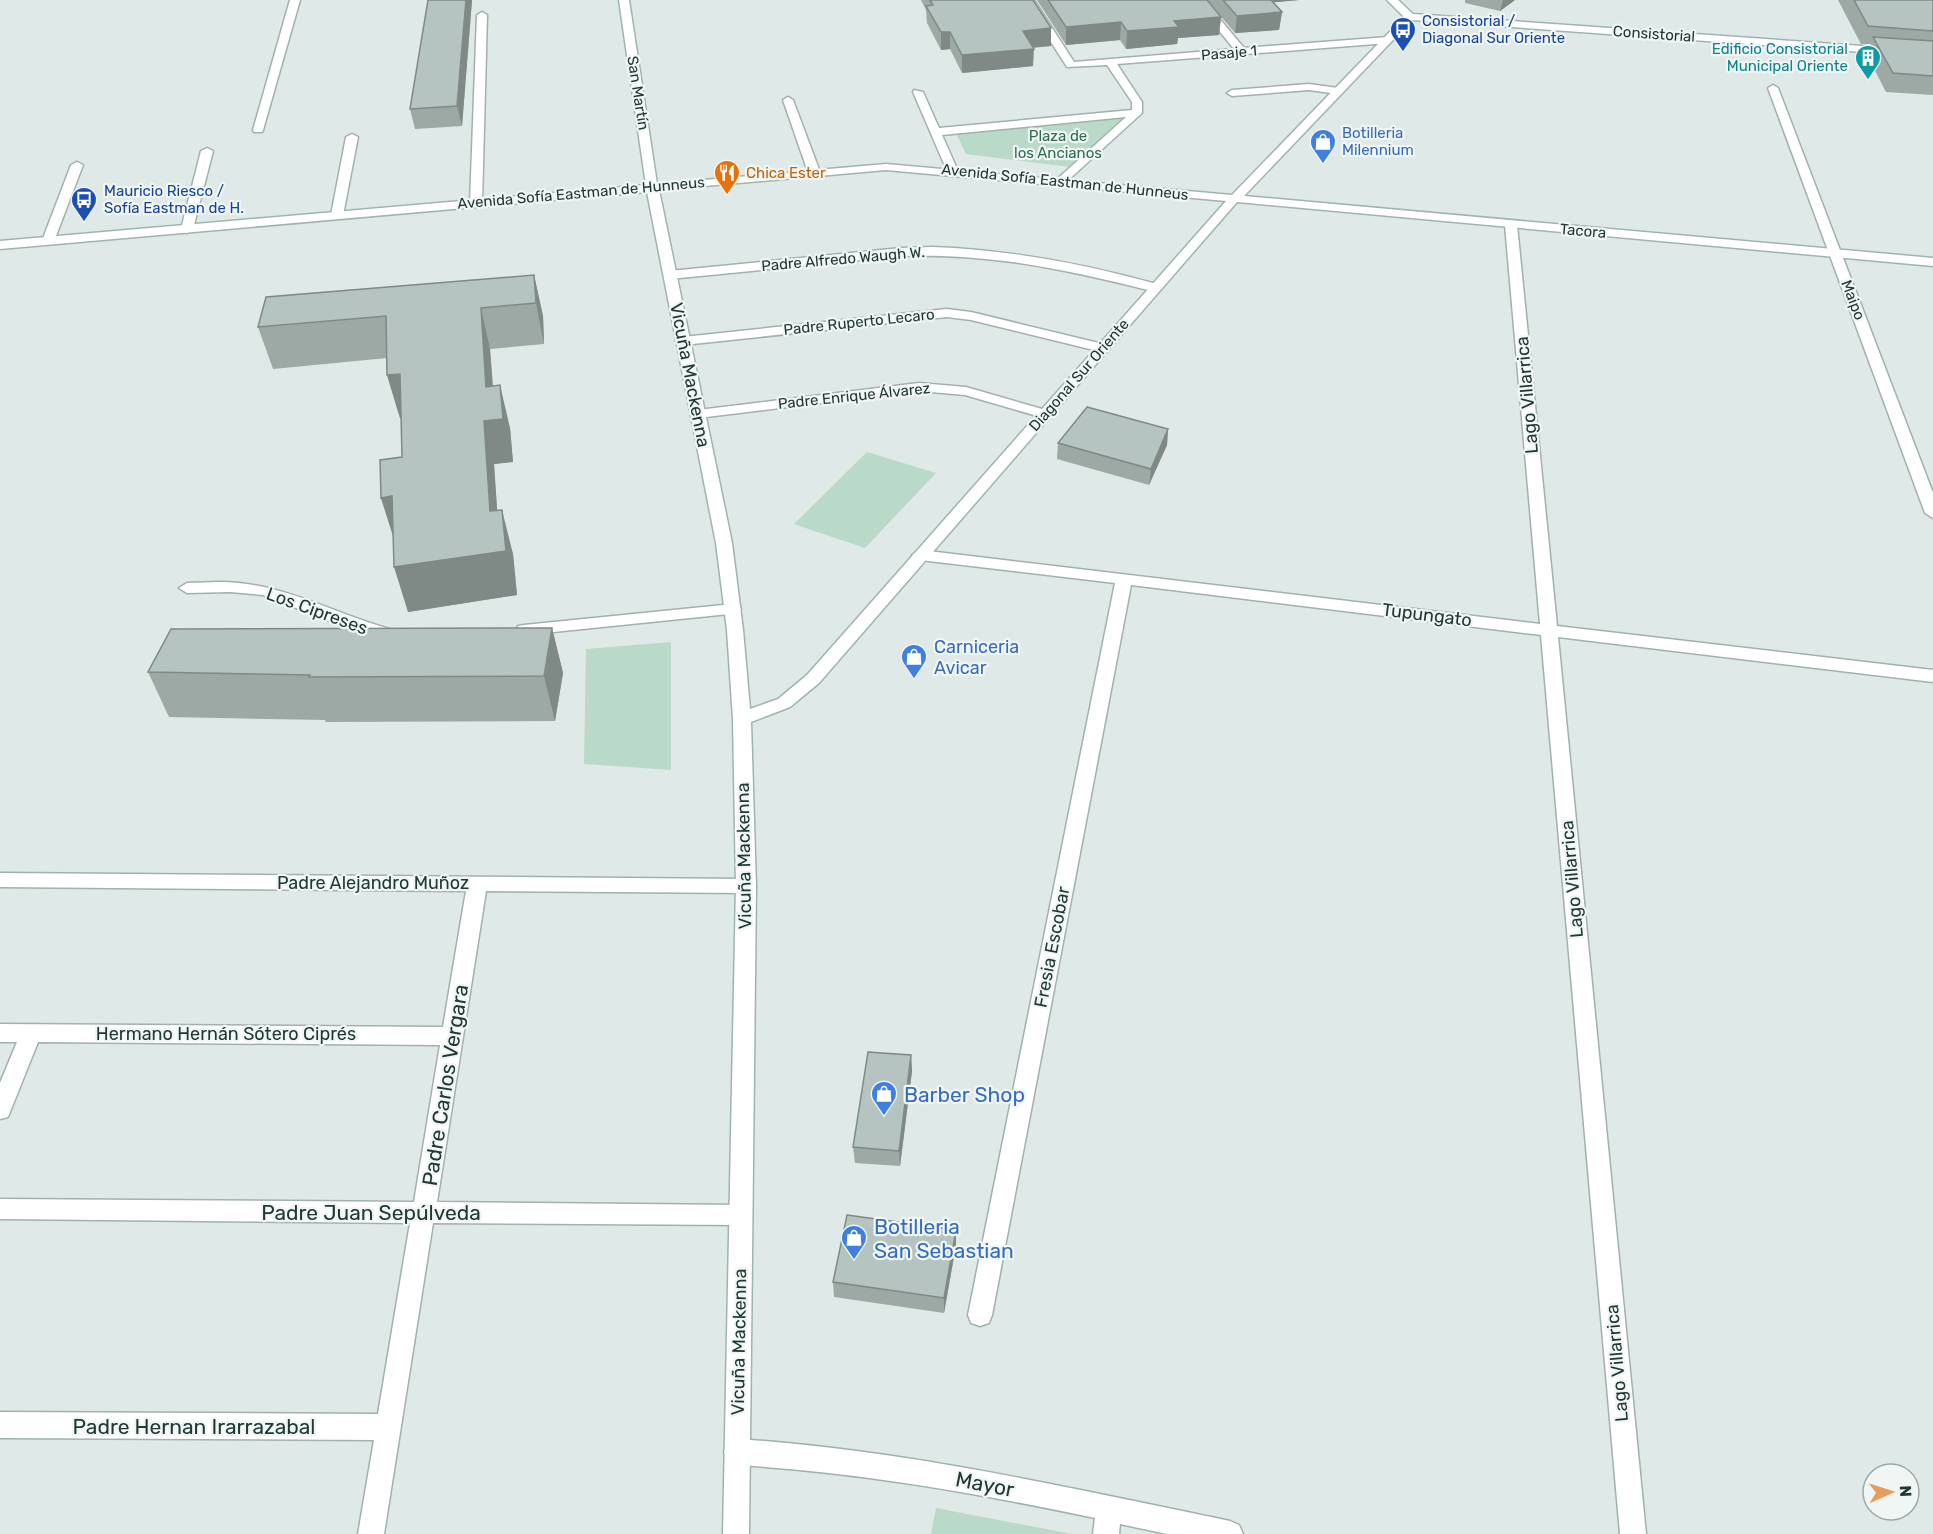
<svg xmlns="http://www.w3.org/2000/svg" width="1933" height="1534" viewBox="0 0 1933 1534" font-family="Rubik,sans-serif">
<style>
.green{fill:#b9dac8}
.lines{fill:none;stroke-linecap:round;stroke-linejoin:round}
.street-casing{stroke:#a2b0af;stroke-width:3}
.secondary-casing{stroke:#9fb4b1;stroke-width:3}
.street{fill:#fff;fill-rule:evenodd}
.secondary{fill:#fff;fill-rule:evenodd}
.wall{fill:#9ca9a5}
.shaded-wall{fill:#7f8986}
.building{fill:#b5c4c0;stroke:#7f8986;stroke-width:1.5}
.labels{text-anchor:middle;dominant-baseline:central;stroke-width:4.5;stroke-linejoin:round;paint-order:stroke}
.far-transit-label{font-size:15px;fill:#164399;stroke:#eff6f4;text-anchor:start}
.far-street-label{font-size:15px;fill:#213837;stroke:#eff6f4}
.far-culture-label{font-size:15px;fill:#0d838f;stroke:#eff6f4;text-anchor:end}
.far-shop-label{font-size:15px;fill:#366cbe;stroke:#eff6f4;text-anchor:start}
.far-park-label{font-size:15px;fill:#2e6d53;stroke:#eff6f4}
.far-food-label{font-size:15px;fill:#c56008;stroke:#eff6f4;text-anchor:start}
.street-label{font-size:18px;fill:#213837;stroke:#eff6f4}
.shop-label{font-size:18px;fill:#366cbe;stroke:#eff6f4;text-anchor:start}
.near-street-label{font-size:21px;fill:#213837;stroke:#eff6f4}
.near-shop-label{font-size:21px;fill:#366cbe;stroke:#eff6f4;text-anchor:start}
</style>
<rect width="100%" height="100%" fill="#dfe9e7"/>
<!-- green -->
<g class="green">
<polygon points="1124,117 1070,167 966,154 956,133"/>
<polygon points="867,452 936,473 865,548 794,524"/>
<polygon points="671,642 671,770 584,764 586,649"/>
<polygon points="936,1508 1072,1534 931,1534"/>
</g>
<g class="lines">
<defs>
<g id="street">
<polygon points="290,0 300,0 263,130 262,132 254,132 253,130"/>
<polygon points="1024,0 1034,0 1074,62 1234,49 1194,0 1204,0 1244,48 1388,37 1393,40 1388,43 1117,64 1142,102 1142,113 1065,183 1061,184 1055,181 1126,117 942,135 958,171 956,173 948,173 913,92 914,90 923,92 939,128 1132,110 1132,102 1107,65 1067,67"/>
<polygon points="482,12 487,15 482,203 476,207 470,203 477,15"/>
<polygon points="1309,84 1338,88 1343,91 1338,94 1309,90 1232,96 1227,93 1232,90"/>
<polygon points="1773,85 1778,88 1933,493 1933,518 1925,513 1768,88"/>
<polygon points="788,97 793,100 820,172 818,174 814,175 808,172 783,100"/>
<polygon points="352,134 358,137 343,215 337,219 331,215 346,137"/>
<polygon points="207,148 213,151 193,229 187,233 183,232 181,229 201,151"/>
<polygon points="77,162 83,165 54,241 52,244 44,244 42,241 71,165"/>
<polygon points="1511,221 1517,225 1557,626 1933,670 1933,682 1558,637 1646,1534 1620,1534 1541,635 1131,585 992,1315 989,1323 980,1326 971,1323 968,1315 1115,583 920,560 912,555 920,550 1540,624 1505,225"/>
<path d="M933 247C1011 250 1085 264 1160 285L1162 288 1156 292C1067 270 993 253 901 256L670 279 664 275 670 271 901 248Z"/>
<polygon points="947,309 971,312 1107,345 1109,348 1102,352 971,320 947,317 683,345 676,341 683,337"/>
<polygon points="919,383 966,387 1049,411 1051,414 1044,418 965,395 919,391 698,418 691,414 698,410"/>
<path d="M220 582C282 582 334 614 393 630L395 634 393 638 387 639 352 630 263 595 230 592 187 593 179 588 187 583Z"/>
<polygon points="733,604 739,605 741,609 739,613 524,635 518,634 516,630 518,626 524,625"/>
<polygon points="0,873 746,879 753,881 756,886 753,891 746,893 486,891 437,1202 741,1205 749,1208 752,1215 749,1222 741,1225 433,1223 384,1534 358,1534 374,1440 0,1438 0,1412 378,1414 410,1223 0,1219 0,1199 414,1202 440,1045 38,1042 8,1117 0,1119 0,1083 17,1042 0,1042 0,1024 443,1027 466,891 0,887"/>
<path d="M737 1439C904 1450 1066 1487 1230 1521L1239 1525 1243 1534H1167L1120 1524 1119 1534H1093L1095 1518C976 1493 858 1472 737 1465L728 1461 724 1452 728 1443Z"/>
</g>
<path id="secondary" d="M619 0H629L657 184 886 164 1232 195 1404 17 1387 0H1398L1413 14 1933 51V57L1412 20 1244 196 1933 258V266L1237 202 819 683 790 707 751 722 756 886 749 1534H723L736 886 733 719 727 630 716 543 647 192 0 249V241L646 185ZM886 170 1226 201 807 675 778 699 750 709 743 630 732 543 659 190Z"/>
</defs>
<!-- street casing -->
<use href="#street" class="street-casing"/>
<!-- secondary casing -->
<use href="#secondary" class="secondary-casing"/>
<!-- street -->
<use href="#street" class="street"/>
<!-- secondary -->
<use href="#secondary" class="secondary"/>
</g>
<!-- wall -->
<g class="wall">
<polygon points="472,0 462,126 415,129 410,109"/>
<polygon points="921,0 1033,0 1051,28 1051,46 1033,48 1033,66 962,73 950,49 941,50 927,23 926,10"/>
<polygon points="1037,0 1207,0 1221,17 1219,35 1178,38 1177,44 1126,49 1120,40 1066,45"/>
<polygon points="1207,0 1299,0 1273,2 1282,12 1279,30 1235,33"/>
<polygon points="1465,0 1515,0 1500,11 1465,3"/>
<polygon points="1838,0 1933,0 1933,95 1886,92 1867,55 1871,44 1861,44"/>
<polygon points="534,275 543,316 544,344 490,349 493,386 510,428 513,462 494,464 497,510 513,554 517,595 408,612 393,536 381,498 402,457 401,418 400,418 387,375 387,358 273,369 258,327"/>
<polygon points="1168,429 1167,445 1149,485 1057,459 1058,443"/>
<polygon points="552,628 563,673 555,721 326,722 325,720 169,717 148,672"/>
<polygon points="911,1055 912,1071 900,1166 855,1163 853,1147"/>
<polygon points="956,1230 956,1245 944,1313 834,1297 833,1282"/>
</g>
<!-- shaded-wall -->
<g class="shaded-wall">
<polygon points="466,0 472,0 462,126 457,106"/>
<polygon points="1257,0 1299,0 1256,4"/>
<polygon points="1503,0 1515,0 1500,11"/>
<polygon points="1282,12 1279,30 1235,33 1237,16"/>
<polygon points="1221,17 1219,35 1178,38 1177,44 1126,49 1127,31 1174,21"/>
<polygon points="1121,22 1120,40 1066,45 1066,27"/>
<polygon points="1051,28 1051,46 1023,48 1023,31"/>
<polygon points="941,32 950,32 950,49 941,50"/>
<polygon points="1034,49 1033,66 962,73 962,55"/>
<polygon points="534,275 543,316 544,344 536,303"/>
<polygon points="481,308 490,349 495,420 500,385 510,428 513,462 494,464 500,552 502,510 513,554 517,595 408,612 394,567 490,511 484,421"/>
<polygon points="400,374 412,416 400,418 387,375"/>
<polygon points="1168,429 1167,445 1149,485 1151,469"/>
<polygon points="392,496 395,542 381,498"/>
<polygon points="552,628 563,673 555,721 544,676"/>
<polygon points="911,1055 912,1071 900,1166 899,1151"/>
<polygon points="956,1230 956,1245 944,1313 944,1298"/>
</g>
<!-- building -->
<g class="building">
<polygon points="428,0 466,0 457,106 410,109"/>
<polygon points="930,0 1033,0 1051,28 1023,31 1034,49 962,55 950,32 941,32 926,6 933,5"/>
<polygon points="1048,0 1207,0 1221,17 1174,21 1179,27 1127,31 1121,22 1066,27"/>
<polygon points="1223,0 1271,0 1282,12 1237,16"/>
<polygon points="1854,0 1933,0 1933,31 1868,26"/>
<polygon points="1873,37 1933,41 1933,76 1893,73"/>
<polygon points="534,275 536,303 481,308 486,387 500,385 503,419 484,421 490,511 502,510 506,551 394,567 392,496 381,498 380,460 402,457 400,374 387,375 386,316 258,327 266,297"/>
<polygon points="1087,407 1168,429 1151,469 1058,443"/>
<polygon points="552,628 544,676 309,677 310,675 148,672 171,629"/>
<polygon points="868,1052 911,1055 899,1151 853,1147"/>
<polygon points="847,1215 956,1230 944,1298 833,1282"/>
</g>
<!-- icons -->
<defs>
<symbol id="bus-pin" viewBox="-11 -11 22 30"><path d="M0 17L-7.5 6A9.5 9.5 0 1 1 7.5 6Z" fill="#1a4fb4" stroke="#eff6f4"/><path d="M-5-6H5V4H4V6H2V4H-2V6H-4V4H-5ZM-3.5-4V0h7V-4ZM-3.5 1.2v1.5H-2V1.2ZM2 1.2v1.5H3.5V1.2Z" fill="#fff"/></symbol>
<symbol id="building-pin" viewBox="-11 -11 22 30"><path d="M0 17L-7.5 6A9.5 9.5 0 1 1 7.5 6Z" fill="#0f9aa8" stroke="#eff6f4"/><path d="M-4-6H4V6H1V3H-1V6H-4ZM-2.5-4.3h1.7v1.8h-1.7ZM.8-4.3h1.7v1.8H.8ZM-2.5-1h1.7V.8h-1.7ZM.8-1h1.7V.8H.8Z" fill="#fff"/></symbol>
<symbol id="shop-pin" viewBox="-11 -11 22 30"><path d="M0 17L-7.5 6A9.5 9.5 0 1 1 7.5 6Z" fill="#3f7fe0" stroke="#eff6f4"/><path d="M-5-2.5h2.3a2.7 3.5 0 0 1 5.4 0H5L5.5 6h-11ZM-1.5-2.5h3a1.5 2.3 0 0 0-3 0Z" fill="#fff"/></symbol>
<symbol id="restaurant-pin" viewBox="-11 -11 22 30"><path d="M0 17L-7.5 6A9.5 9.5 0 1 1 7.5 6Z" fill="#e8710a" stroke="#eff6f4"/><path d="M-5-6h1v4h1v-4h1v4h1v-4h1v5L-1.5 .5V6h-2V.5L-5-1ZM5-6V6H3V1.5H1.5Q1.5-4 5-6Z" fill="#fff"/></symbol>
</defs>
<g fill-rule="evenodd">
<use href="#bus-pin" x="1388" y="15" width="30" height="40"/>
<use href="#building-pin" x="1853" y="43" width="30" height="40"/>
<use href="#shop-pin" x="1308" y="127" width="30" height="40"/>
<use href="#restaurant-pin" x="712" y="158" width="30" height="40"/>
<use href="#bus-pin" x="69" y="185" width="30" height="40"/>
<use href="#shop-pin" x="899" y="642" width="30" height="40"/>
<use href="#shop-pin" x="869" y="1079" width="30" height="40"/>
<use href="#shop-pin" x="839" y="1223" width="30" height="40"/>
</g>
<g class="labels">
<!-- far-transit labels -->
<g class="far-transit-label">
<text x="1422" y="21">Consistorial /<tspan x="1422" dy="17">Diagonal Sur Oriente</tspan></text>
<text x="104" y="191">Mauricio Riesco /<tspan x="104" dy="17">Sofía Eastman de H.</tspan></text>
</g>
<!-- far-street labels -->
<g class="far-street-label">
<text transform="translate(1654 34) rotate(4)">Consistorial</text>
<text transform="translate(1229 53) rotate(-5)">Pasaje 1</text>
<text transform="translate(638 93) rotate(81)">San Martín</text>
<text transform="translate(1065 182) rotate(6)">Avenida Sofía Eastman de Hunneus</text>
<text transform="translate(581 193) rotate(-5)">Avenida Sofía Eastman de Hunneus</text>
<text transform="translate(1583 231) rotate(5)">Tacora</text>
<text transform="translate(843 259) rotate(-5)">Padre Alfredo Waugh W.</text>
<text transform="translate(1853 300) rotate(69)">Maipo</text>
<text transform="translate(859 322) rotate(-6)">Padre Ruperto Lecaro</text>
<text transform="translate(1079 375) rotate(-49)">Diagonal Sur Oriente</text>
<text transform="translate(854 396) rotate(-6)">Padre Enrique Álvarez</text>
</g>
<!-- far-culture labels -->
<g class="far-culture-label">
<text x="1848" y="49">Edificio Consistorial<tspan x="1848" dy="17">Municipal Oriente</tspan></text>
</g>
<!-- far-shop labels -->
<g class="far-shop-label">
<text x="1342" y="133">Botilleria<tspan x="1342" dy="17">Milennium</tspan></text>
</g>
<!-- far-park labels -->
<g class="far-park-label">
<text x="1058" y="136">Plaza de<tspan x="1058" dy="17">los Ancianos</tspan></text>
</g>
<!-- far-food labels -->
<g class="far-food-label">
<text x="746" y="173">Chica Ester</text>
</g>
<!-- street labels -->
<g class="street-label">
<text transform="translate(690 375) rotate(79)">Vicuña Mackenna</text>
<text transform="translate(1527 395) rotate(-95)">Lago Villarrica</text>
<text transform="translate(317 611) rotate(20)">Los Cipreses</text>
<text transform="translate(1427 615) rotate(7)">Tupungato</text>
<text transform="translate(744 856) rotate(-91)">Vicuña Mackenna</text>
<text transform="translate(1572 879) rotate(-95)">Lago Villarrica</text>
<text x="373" y="883">Padre Alejandro Muñoz</text>
<text transform="translate(1052 947) rotate(-79)">Fresia Escobar</text>
<text x="226" y="1034">Hermano Hernán Sótero Ciprés</text>
<text transform="translate(739 1342) rotate(-89)">Vicuña Mackenna</text>
<text transform="translate(1617 1363) rotate(-95)">Lago Villarrica</text>
</g>
<!-- shop labels -->
<g class="shop-label">
<text x="934" y="647">Carniceria<tspan x="934" dy="21">Avicar</tspan></text>
</g>
<!-- near-street labels -->
<g class="near-street-label">
<text transform="translate(445 1085) rotate(-81)">Padre Carlos Vergara</text>
<text x="371" y="1212">Padre Juan Sepúlveda</text>
<text x="194" y="1426">Padre Hernan Irarrazabal</text>
<text transform="translate(985 1484) rotate(11)">Mayor</text>
</g>
<!-- near-shop labels -->
<g class="near-shop-label">
<text x="904" y="1094">Barber Shop</text>
<text x="874" y="1226">Botilleria<tspan x="874" dy="24">San Sebastian</tspan></text>
</g>
</g>
<!-- north arrow -->
<g transform="translate(1891 1492) rotate(87)"><circle r="28" fill="#eff6f4" stroke="#9daaa8" stroke-width="1.5"/>
<path d="M0-4.5L10 22L0 15L-10 22Z" fill="#ea9c5c"/>
<text y="-9" font-size="16" font-weight="bold" text-anchor="middle" fill="#213837">N</text>
</g>
</svg>
